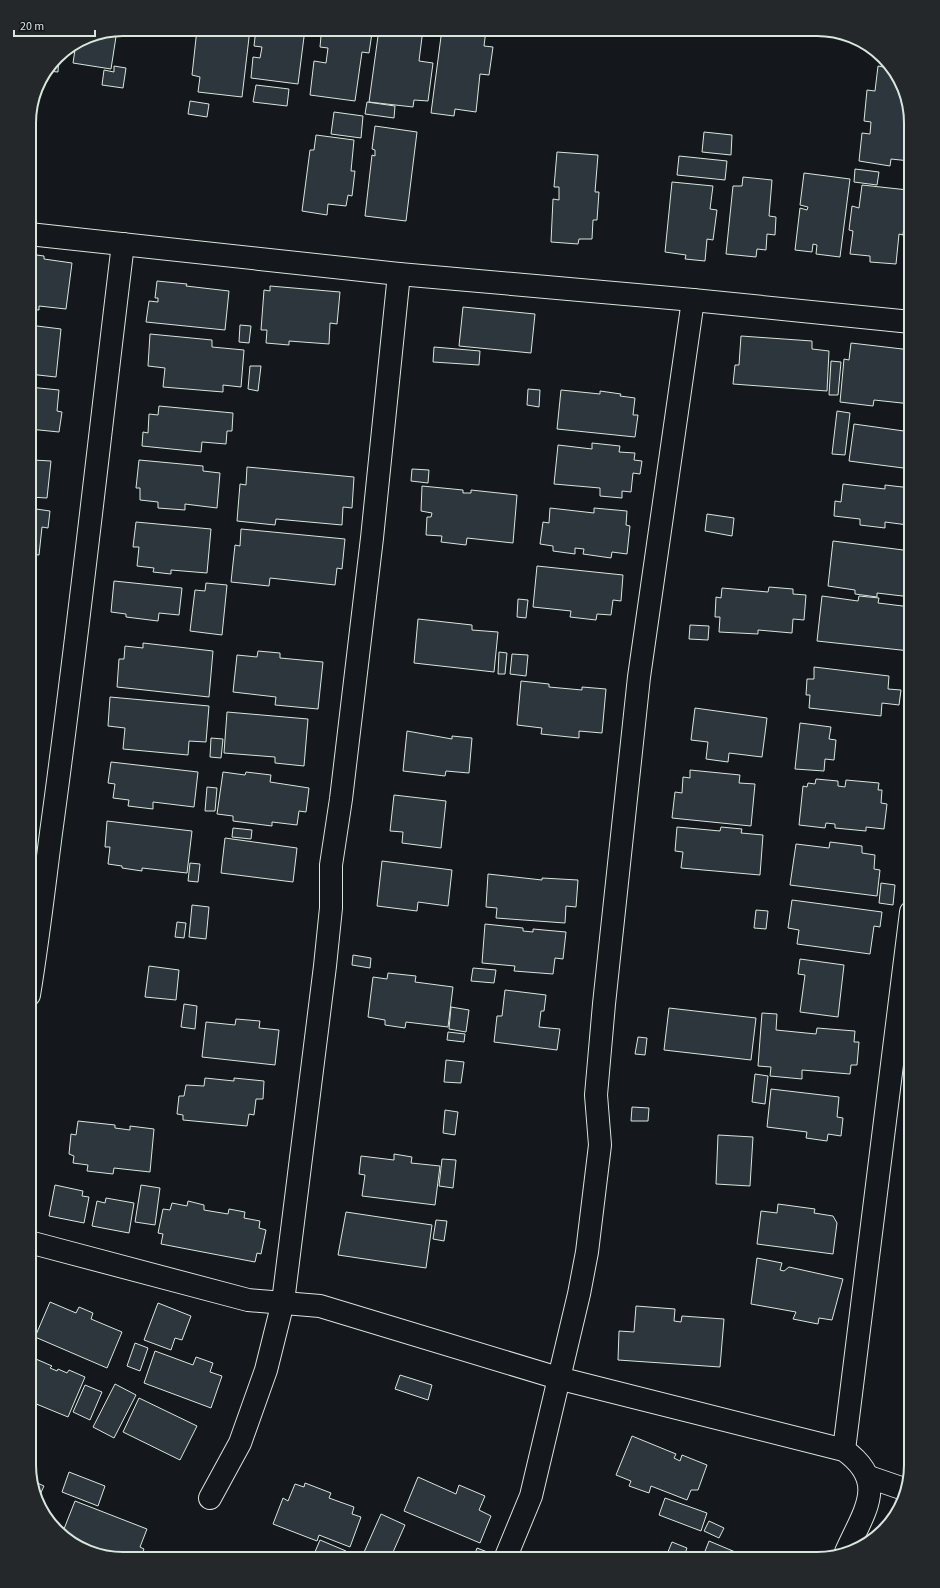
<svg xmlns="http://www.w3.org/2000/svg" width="940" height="1588" viewBox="0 0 940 1588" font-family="'Source Sans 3',sans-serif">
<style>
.building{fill:#2c363c;stroke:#d8e6dc}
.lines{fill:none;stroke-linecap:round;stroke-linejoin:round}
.street-casing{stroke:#d8e6dc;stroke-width:24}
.street{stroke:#14181c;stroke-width:22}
.rim{fill:none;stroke:#d8e6dc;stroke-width:2}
</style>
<rect width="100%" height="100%" fill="#14181c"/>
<!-- building -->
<g class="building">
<polygon points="197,29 250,29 242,97 198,92 200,77 192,75"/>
<polygon points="256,29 305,29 298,84 251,78 253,57 260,58 262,47 254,46"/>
<polygon points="318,29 364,29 364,31 372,33 369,53 362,52 355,101 310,95 314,61 326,63 328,48 320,47 321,36 317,35"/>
<polygon points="379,29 423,29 419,61 433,63 428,101 414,100 413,107 369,102"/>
<polygon points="442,29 486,30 484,46 493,47 489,75 480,74 476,112 455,109 454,116 431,113"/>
<polygon points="117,30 111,69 73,63 76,43 87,36"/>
<polygon points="59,54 58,72 47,71 57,56"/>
<polygon points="114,66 126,68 123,88 102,85 104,70 114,72"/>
<polygon points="878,66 889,68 901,82 911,123 910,161 891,159 890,166 859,161 862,133 870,134 871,122 864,121 867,90 875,91"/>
<polygon points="256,85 289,89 287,106 253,102"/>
<polygon points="190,101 209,104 207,117 188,114"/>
<polygon points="367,102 395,106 394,118 365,114"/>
<polygon points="334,112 363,116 361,138 331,134"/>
<polygon points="375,126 417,132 406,221 365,216 372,155 375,156 375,150 372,149"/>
<polygon points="704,132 732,135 731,155 702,152"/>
<polygon points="316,135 354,140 351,171 355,171 352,196 348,195 346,206 328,204 327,215 302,211 310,150 314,150"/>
<polygon points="557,152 598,155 595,192 599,192 597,220 593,220 592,239 579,239 578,244 551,242 553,199 559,200 559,187 554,187"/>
<polygon points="679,156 727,161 725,180 677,175"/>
<polygon points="855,169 879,172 877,185 854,182"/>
<polygon points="804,173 850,179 840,257 816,254 817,245 813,244 812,252 795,250 800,208 807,210 808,207 800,205"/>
<polygon points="743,177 772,180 769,216 776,217 775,235 767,234 766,250 757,249 756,257 726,254 733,186 742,186"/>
<polygon points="672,182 713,186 710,209 717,210 713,240 707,239 705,261 685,259 686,255 665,252"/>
<polygon points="862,185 908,190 903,235 899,234 896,264 870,262 870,256 850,254 853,231 849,230 852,206 859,208"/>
<polygon points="29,254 44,256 44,259 72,263 66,309 39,306 39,310 29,309"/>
<polygon points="157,281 187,284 186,286 229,291 225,330 146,322 149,301 158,302 158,298 155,298"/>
<polygon points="270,286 340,292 337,324 330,323 329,344 289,341 289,345 266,343 267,330 261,330 264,290 270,291"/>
<polygon points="463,307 535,314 531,353 459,346"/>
<polygon points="29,325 61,329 56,377 29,374"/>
<polygon points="240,325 251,326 249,343 239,342"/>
<polygon points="150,334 212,340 212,347 244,350 241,387 223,385 223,392 163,387 165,368 148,366"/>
<polygon points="741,336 812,341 812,349 829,351 827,391 733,384 735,365 739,365"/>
<polygon points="851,343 911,350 911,404 874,400 873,406 840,402 844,359 849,360"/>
<polygon points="434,347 480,351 479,365 433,362"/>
<polygon points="831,361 841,362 838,395 829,395"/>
<polygon points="250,366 261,366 258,391 248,389"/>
<polygon points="29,387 59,390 57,411 62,412 59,432 29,429"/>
<polygon points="528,389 540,390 539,407 527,405"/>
<polygon points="561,390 600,394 600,391 621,394 620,396 635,398 633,415 638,415 635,437 557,429"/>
<polygon points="159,406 233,413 232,431 227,431 226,444 202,442 201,452 142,446 143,432 148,433 149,414 158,415"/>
<polygon points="837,411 850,413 845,455 832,454"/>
<polygon points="854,424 911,432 911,469 849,461"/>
<polygon points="592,443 620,446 619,452 635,453 634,460 642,461 640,474 633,473 631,492 622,491 622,498 600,496 600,488 554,484 558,445 592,449"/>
<polygon points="29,451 34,452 33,460 51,461 47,498 29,497"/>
<polygon points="139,460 203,466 203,471 220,473 217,508 185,504 185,510 158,508 158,502 140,500 140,488 136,488"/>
<polygon points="247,467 354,477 352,508 343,507 342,525 276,519 275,525 237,521 240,484 246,485"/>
<polygon points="412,469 429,470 428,483 411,481"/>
<polygon points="843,484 885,489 885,485 911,488 911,519 909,519 908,525 885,522 885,528 860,525 860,519 834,516 835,501 841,502"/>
<polygon points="422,486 463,490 463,493 471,493 471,490 517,495 513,543 467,538 466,545 441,542 442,536 426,535 427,517 431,517 432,513 421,511"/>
<polygon points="29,508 50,511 48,528 42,527 39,555 29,554"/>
<polygon points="550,508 594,513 594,508 627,511 626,525 630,526 627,554 612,552 611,558 583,554 584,549 575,548 575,554 553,551 553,546 540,544 543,522 549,523"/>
<polygon points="707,514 734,518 732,536 705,531"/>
<polygon points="136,522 211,529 207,573 171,570 171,574 153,572 154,568 137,566 139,547 133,547"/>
<polygon points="241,529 345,539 342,569 337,568 335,585 270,578 269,586 231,582 235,545 240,546"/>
<polygon points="833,541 911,551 911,597 877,593 877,597 855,594 855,590 828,586"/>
<polygon points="29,564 36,565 34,588 29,588"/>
<polygon points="537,566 623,575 621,601 613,600 611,615 597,614 596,620 570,617 571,611 533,607"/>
<polygon points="114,581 182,588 179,615 159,613 158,621 126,617 126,614 111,612"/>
<polygon points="206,583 227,585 222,635 190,631 195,590 205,591"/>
<polygon points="769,587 793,589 793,594 806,595 804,620 793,619 792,633 758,630 758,634 719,632 720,617 715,617 716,597 721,598 722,588 768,592"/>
<polygon points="822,596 858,601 859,596 879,598 878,603 911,607 910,651 817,641"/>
<polygon points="518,599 528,600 526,618 517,617"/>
<polygon points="418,619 472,625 472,630 498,632 494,672 414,663"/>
<polygon points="690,625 709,626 708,640 689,639"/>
<polygon points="143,643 213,651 209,697 117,687 119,659 124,659 125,646 143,648"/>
<polygon points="258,651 280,653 280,658 323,662 318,709 275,705 276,697 233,692 237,655 257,657"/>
<polygon points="499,652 507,653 505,674 498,674"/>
<polygon points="512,654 528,655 526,676 510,674"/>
<polygon points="814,667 889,676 888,689 901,690 899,705 882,703 881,716 809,708 810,695 806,695 807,679 814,679"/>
<polygon points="521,681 549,684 549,687 582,690 582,687 606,689 602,733 579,731 579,738 541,734 542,728 517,725"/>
<polygon points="110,697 209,706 206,742 189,741 188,755 123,749 125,728 108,726"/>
<polygon points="695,708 767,718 762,757 729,753 728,762 706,759 708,742 691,740"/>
<polygon points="227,712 308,719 304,766 275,763 275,757 224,753"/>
<polygon points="800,723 831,727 829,739 836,740 834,760 825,759 824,771 795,769"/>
<polygon points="407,731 452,739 452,736 472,738 469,773 446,771 445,776 403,771"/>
<polygon points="211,738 223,739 221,758 210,757"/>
<polygon points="111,762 198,772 194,807 153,802 153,809 128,806 129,800 113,798 115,784 108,783"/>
<polygon points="690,770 740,775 739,783 755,784 751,826 672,818 675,792 682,793 683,777 690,778"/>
<polygon points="223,772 245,775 246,772 271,775 270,782 309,788 306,812 299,811 297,825 272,822 272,826 233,821 233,816 217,814"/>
<polygon points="816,779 838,781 838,786 845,787 846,780 879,783 878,790 882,790 881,803 887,804 884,829 866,827 866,831 835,828 835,824 826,823 825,828 799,825 803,786 807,787 808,783 815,784"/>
<polygon points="207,787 217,788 215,811 205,811"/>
<polygon points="394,795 446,801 441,848 402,843 403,832 390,831"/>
<polygon points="107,821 192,831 187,873 142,868 142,871 122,868 122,866 108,864 110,847 105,847"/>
<polygon points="677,827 720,831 721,827 742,829 741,833 763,835 760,875 681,868 683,852 675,851"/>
<polygon points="233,828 252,830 251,839 232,837"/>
<polygon points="225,838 297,848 293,882 221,873"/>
<polygon points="830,842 862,846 862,853 875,855 874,869 880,870 877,896 790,885 796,844 829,848"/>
<polygon points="382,861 452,870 448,906 418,902 417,911 377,906"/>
<polygon points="190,863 200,864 198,882 188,881"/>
<polygon points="488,874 542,880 542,878 578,880 576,907 566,906 565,923 496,918 497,908 486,907"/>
<polygon points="881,883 895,885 893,905 879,903"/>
<polygon points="792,900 882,912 880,927 874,926 870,954 797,944 799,930 788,928"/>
<polygon points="192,905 209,907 206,939 189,937"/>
<polygon points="756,910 768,911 766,929 754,928"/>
<polygon points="177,922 186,923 184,938 175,937"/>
<polygon points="485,924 523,928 523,931 533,932 533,929 566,932 563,959 555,958 553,974 514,971 515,966 482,963"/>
<polygon points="353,955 371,958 370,968 352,965"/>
<polygon points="800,959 844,965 838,1017 800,1012 805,975 798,974"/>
<polygon points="149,966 179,970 176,1000 145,997"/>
<polygon points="473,968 496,970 494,983 471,981"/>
<polygon points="388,973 416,976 415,982 453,987 448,1027 406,1022 405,1028 385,1025 385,1020 368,1017 373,977 387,979"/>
<polygon points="505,990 546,995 544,1011 541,1011 539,1027 560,1029 557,1050 494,1042 497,1016 502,1016"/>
<polygon points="184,1004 197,1006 195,1029 181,1027"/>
<polygon points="451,1007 469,1010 466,1032 449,1029"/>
<polygon points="669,1008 756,1018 751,1060 664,1050"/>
<polygon points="762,1013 777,1014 776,1030 816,1034 817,1028 855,1031 854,1042 859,1042 857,1065 851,1065 850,1074 802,1070 802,1079 770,1076 771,1067 758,1066"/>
<polygon points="236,1019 260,1021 259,1028 279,1030 275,1065 202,1057 206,1022 235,1025"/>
<polygon points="448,1032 465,1034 464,1042 447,1040"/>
<polygon points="638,1037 647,1038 645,1055 635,1054"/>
<polygon points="446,1060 464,1062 461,1083 444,1082"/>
<polygon points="755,1074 768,1076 765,1104 752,1102"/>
<polygon points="205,1078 234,1081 234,1078 264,1081 263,1099 256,1099 254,1115 249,1114 247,1126 183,1120 183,1115 177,1114 179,1096 184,1096 186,1085 204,1086"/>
<polygon points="771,1089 839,1097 837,1117 843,1118 841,1136 828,1134 827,1141 806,1138 807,1132 767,1127"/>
<polygon points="632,1107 649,1108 648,1121 631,1121"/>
<polygon points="445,1110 458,1112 455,1135 443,1133"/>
<polygon points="78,1121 115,1125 115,1128 130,1130 130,1126 154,1129 150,1172 114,1168 113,1174 87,1171 88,1165 73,1163 74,1156 69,1154 71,1134 76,1135"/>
<polygon points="718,1135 753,1137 750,1186 716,1184"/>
<polygon points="394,1154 412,1157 411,1163 440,1166 435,1205 362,1196 365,1175 359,1174 361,1156 394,1160"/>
<polygon points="442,1159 456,1160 453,1188 439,1186"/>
<polygon points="55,1185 83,1191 82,1196 89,1197 84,1223 49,1216"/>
<polygon points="141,1185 160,1188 155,1225 135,1222"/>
<polygon points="106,1198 134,1203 129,1233 92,1226 97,1201 105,1203"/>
<polygon points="188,1201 204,1205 204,1210 228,1214 229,1209 245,1212 244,1218 260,1221 259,1228 266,1230 261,1254 257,1253 255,1262 161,1244 163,1234 158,1233 163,1209 170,1210 172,1203 187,1206"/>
<polygon points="778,1204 815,1209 814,1213 833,1216 837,1223 833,1254 757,1244 761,1211 777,1213"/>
<polygon points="346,1212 432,1225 426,1268 338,1255"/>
<polygon points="436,1220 447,1221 444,1241 433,1239"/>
<polygon points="757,1258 782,1263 780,1270 784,1271 789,1267 843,1279 832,1320 819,1318 818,1324 793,1319 796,1312 751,1304"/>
<polygon points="50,1302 76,1313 79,1307 93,1313 91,1319 122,1332 107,1368 35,1337"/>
<polygon points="158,1303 191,1316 182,1340 175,1338 171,1350 144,1340"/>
<polygon points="636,1306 675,1309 674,1321 681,1322 682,1316 724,1319 720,1367 618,1360 619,1331 634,1332"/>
<polygon points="135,1343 148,1348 140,1371 127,1366"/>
<polygon points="155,1351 193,1365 196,1357 213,1363 210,1372 222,1376 211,1408 144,1383"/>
<polygon points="29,1356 52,1366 50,1368 57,1371 58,1369 67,1373 69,1370 85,1377 68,1417 29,1401"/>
<polygon points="400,1375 432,1385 428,1400 395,1389"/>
<polygon points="115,1384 136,1395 114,1438 93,1427"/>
<polygon points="85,1385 102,1392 90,1420 73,1412"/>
<polygon points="139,1398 197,1426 180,1460 123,1432"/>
<polygon points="632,1436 676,1454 674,1458 680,1461 682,1455 707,1465 698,1490 691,1490 687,1500 651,1486 649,1493 629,1486 631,1481 616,1475"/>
<polygon points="69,1472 105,1486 98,1506 62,1492"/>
<polygon points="418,1477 456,1494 459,1485 485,1496 479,1510 491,1516 480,1543 404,1511"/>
<polygon points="33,1481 44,1486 37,1501"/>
<polygon points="305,1483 331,1493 329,1498 354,1507 352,1514 361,1517 350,1547 319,1535 317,1541 273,1524 283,1498 288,1501 295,1484 304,1487"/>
<polygon points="665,1498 707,1513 701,1531 659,1515"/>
<polygon points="75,1501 147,1529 140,1547 144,1549 140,1559 117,1559 71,1543 62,1534"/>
<polygon points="381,1514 405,1525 390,1559 361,1559"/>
<polygon points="709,1521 724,1528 719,1538 704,1531"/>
<polygon points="320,1540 346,1551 343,1559 312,1559"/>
<polygon points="709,1541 752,1559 702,1559"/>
<polygon points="672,1542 687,1548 683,1559 665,1559"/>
<polygon points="477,1548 495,1555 494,1559 473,1559"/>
</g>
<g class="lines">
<defs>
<g id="street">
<polyline points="29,234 399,274 693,300 911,322"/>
<path d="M29 995C38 941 44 887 51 833 78 637 99 440 123 244"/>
<path d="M29 1242 248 1300 320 1306 558 1378 844 1450C889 1482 864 1511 846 1552"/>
<polyline points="844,1450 911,912"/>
<polyline points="869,1477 904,1489"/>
<polyline points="210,1498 240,1443 266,1370 283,1302 325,966 331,908 331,865 341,799 372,538 399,274"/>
<polyline points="505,1559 531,1496 579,1294 587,1252 600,1145 596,1095 604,1004 639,677 693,300"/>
</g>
</defs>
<!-- street casing -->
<use href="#street" class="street-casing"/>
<!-- street -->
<use href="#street" class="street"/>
</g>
<!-- crop -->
<path d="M0 0H940V1588H0ZM123 36H817A87 87 0 0 1 904 123V1465A87 87 0 0 1 817 1552H123A87 87 0 0 1 36 1465V123A87 87 0 0 1 123 36Z" fill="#24282b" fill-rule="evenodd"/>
<path class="rim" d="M123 36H817A87 87 0 0 1 904 123V1465A87 87 0 0 1 817 1552H123A87 87 0 0 1 36 1465V123A87 87 0 0 1 123 36Z"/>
<!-- scale -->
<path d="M14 30v6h81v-6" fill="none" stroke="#d8e6dc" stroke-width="2"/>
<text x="20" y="30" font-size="12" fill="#d8e6dc" stroke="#14181c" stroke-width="3" paint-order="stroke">20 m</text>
</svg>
